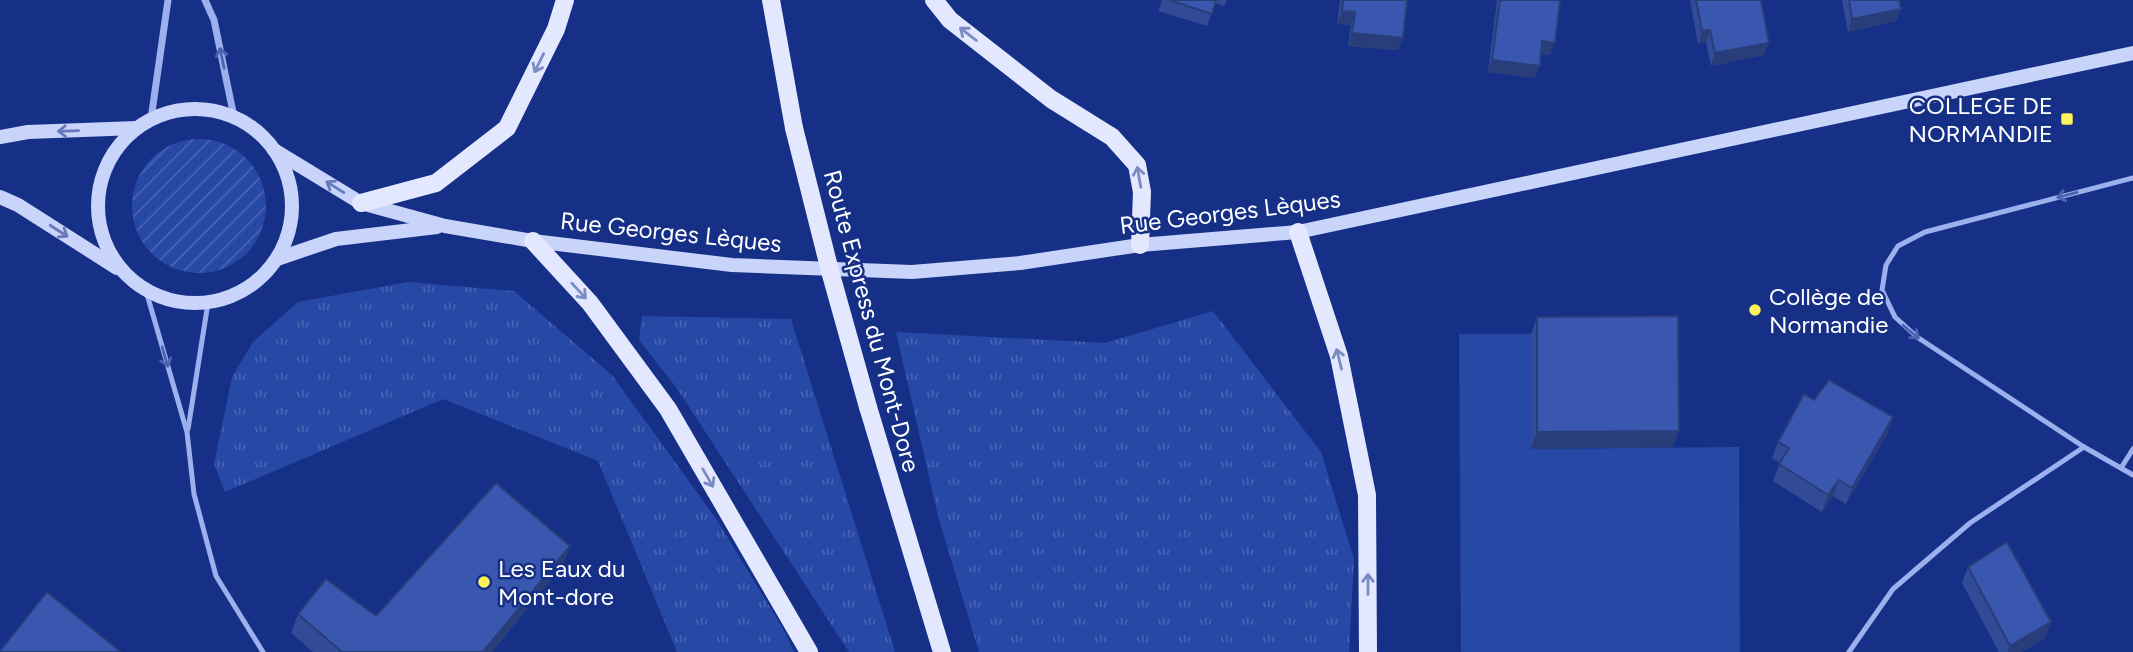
<svg xmlns="http://www.w3.org/2000/svg" width="2133" height="652" viewBox="0 0 2133 652" font-family="Figtree,sans-serif">
<style>
.grass{fill:url(#grass-tufts)}
.garden{fill:url(#garden-furrows)}
.pitch{fill:#2848a6}
.lines{fill:none;stroke-linecap:round;stroke-linejoin:round}
.service{stroke:#9cb0ee;stroke-width:5}
.minor{stroke:#9cb0ee;stroke-width:7}
.secondary{stroke:#c9d4fa;stroke-width:14}
.primary{stroke:#e3e8ff;stroke-width:18}
.primary-bridge{stroke:#e3e8ff;stroke-width:18}
.wall{fill:#324b96}
.shaded-wall{fill:#293d7a}
.building{fill:#3a57af;stroke:#293d7a;stroke-width:2}
.oneway{stroke:#7c8cc3}
.oneway2{stroke:#4c63b0}
.oneway3{stroke:#677abb}
.poi-dot{fill:#fff159;stroke:#163087;stroke-width:2.5}
.labels{text-anchor:middle;dominant-baseline:central;stroke-width:5;stroke-linejoin:round;paint-order:stroke}
.poi-label{font-size:24px;fill:#fff;stroke:#163087;text-anchor:start}
.street-label{font-size:24px;fill:#fff;stroke:#163087}
</style>
<defs>
<pattern id="grass-tufts" width="24" height="20" patternUnits="userSpaceOnUse" patternTransform="scale(1.75)"><rect width="24" height="20" fill="#2848a6"/><path d="M3 7l-1-3M5 7V3M7 7l1-3M15 17l-1-3M17 17v-4M19 17l1-3" fill="none" stroke="#4863b3"/></pattern>
<pattern id="garden-furrows" width="10" height="10" patternUnits="userSpaceOnUse" patternTransform="scale(1.75)"><rect width="10" height="10" fill="#2848a6"/><path d="M-1 1l2-2M0 10L10 0M9 11l2-2" fill="none" stroke="#4863b3"/></pattern>
</defs>
<rect width="100%" height="100%" fill="#163087"/>
<!-- grass -->
<g class="grass">
<polygon points="408,282 514,291 612,375 717,520 785,632 794,652 677,652 598,461 443,399 225,492 214,464 232,377 253,342 298,302"/>
<polygon points="1213,311 1321,452 1354,559 1349,652 979,652 938,516 896,332 1105,343"/>
<polygon points="642,316 791,319 895,652 849,652 676,387 639,340"/>
</g>
<!-- garden -->
<circle class="garden" cx="199" cy="206" r="67"/>
<!-- pitch -->
<polygon class="pitch" points="1459,334 1531,334 1531,449 1739,447 1740,652 1461,652"/>
<g class="lines">
<!-- service -->
<g class="service">
<polyline points="2133,178 1925,232 1898,246 1886,265 1882,290 1895,317 1917,337 2084,447 2133,475"/>
<polyline points="146,291 187,432 194,494 216,576 263,652"/>
<polyline points="188,429 208,303"/>
<polyline points="2121,468 2133,449"/>
<polyline points="1849,652 1893,589 1970,523 2084,447"/>
</g>
<!-- minor -->
<g class="minor">
<polyline points="205,0 214,20 234,117"/>
<polyline points="151,119 168,0"/>
</g>
<!-- secondary -->
<g class="secondary">
<circle cx="195" cy="206" r="97"/>
<polyline points="0,137 28,132 137,128"/>
<polyline points="274,150 361,203 445,226 533,241 732,265 912,272 1020,263 1140,245 1298,232 2133,53"/>
<polyline points="0,197 18,205 117,268"/>
<polyline points="277,259 336,239 437,227"/>
</g>
<!-- primary -->
<g class="primary">
<polyline points="771,0 794,128"/>
<polyline points="934,0 950,20 1051,99 1112,137 1137,165 1142,192 1140,245"/>
<polyline points="361,203 436,183 507,128 556,29 565,0"/>
<polyline points="1298,232 1339,356 1367,495 1368,652"/>
<polyline points="533,241 590,303 668,409 809,652"/>
<polyline points="868,407 942,652"/>
</g>
<!-- primary-bridge -->
<polyline class="primary-bridge" points="794,128 830,271 868,407"/>
</g>
<!-- wall -->
<g class="wall">
<polygon points="1162,0 1227,0 1224,6 1215,3 1207,26 1158,11"/>
<polygon points="1340,0 1407,0 1398,50 1348,46 1351,25 1337,24"/>
<polygon points="1497,0 1560,0 1550,55 1541,54 1535,78 1488,72"/>
<polygon points="1690,0 1761,0 1764,55 1711,66 1706,42 1698,44"/>
<polygon points="1842,0 1899,0 1901,9 1896,21 1848,32"/>
<polygon points="1537,317 1673,447 1531,449 1531,334"/>
<polygon points="1814,400 1893,417 1887,434 1846,504 1833,496 1822,512 1773,481 1780,463 1772,458 1778,442"/>
<polygon points="570,546 563,565 492,652 313,652 291,633 298,614 376,616"/>
<polygon points="1968,567 2051,622 2045,638 2022,652 1999,652 1962,583"/>
</g>
<!-- shaded-wall -->
<g class="shaded-wall">
<polygon points="1901,9 1896,21 1848,32 1852,19"/>
<polygon points="1342,11 1355,12 1351,25 1337,24"/>
<polygon points="1710,30 1706,42 1698,44 1702,31"/>
<polygon points="1352,33 1403,38 1398,50 1348,46"/>
<polygon points="1542,41 1555,43 1550,55 1538,54"/>
<polygon points="1769,43 1764,55 1711,66 1715,53"/>
<polygon points="1492,60 1540,66 1535,78 1488,72"/>
<polygon points="1893,417 1887,434 1846,504 1852,488"/>
<polygon points="1679,431 1673,447 1531,449 1537,432"/>
<polygon points="1839,480 1833,496 1822,512 1828,495"/>
<polygon points="570,546 563,565 492,652 483,652"/>
<polygon points="2051,622 2045,638 2022,652 2008,652 2010,646"/>
</g>
<!-- building -->
<g class="building">
<polygon points="1169,0 1216,0 1212,14"/>
<polygon points="1343,0 1407,0 1403,38 1352,33 1355,12 1342,11"/>
<polygon points="1500,0 1560,0 1555,43 1542,41 1540,66 1492,60"/>
<polygon points="1696,0 1761,0 1769,43 1715,53 1710,30 1702,31"/>
<polygon points="1849,0 1899,0 1901,9 1852,19"/>
<polygon points="1678,316 1679,431 1537,432 1537,317"/>
<polygon points="1829,380 1893,417 1852,488 1839,480 1828,495 1779,464 1789,448 1778,442 1804,394 1814,400"/>
<polygon points="496,483 570,546 483,652 342,652 298,614 326,579 376,616"/>
<polygon points="2007,542 2051,622 2010,646 1968,567"/>
<polygon points="47,592 121,652 0,652 0,651"/>
</g>
<!-- one-way arrows -->
<defs><path id="oneway-shaft" d="M-6 0H5M1.5-3L5.5 0L1.5 3" fill="none" stroke-width="1.6" stroke-linecap="round" stroke-linejoin="round" transform="scale(1.75)"/></defs>
<g class="oneway">
<use href="#oneway-shaft" transform="translate(968 34) rotate(-142)"/>
<use href="#oneway-shaft" transform="translate(539 63) rotate(116)"/>
<use href="#oneway-shaft" transform="translate(1139 177) rotate(-100)"/>
<use href="#oneway-shaft" transform="translate(579 291) rotate(47)"/>
<use href="#oneway-shaft" transform="translate(1339 359) rotate(-104)"/>
<use href="#oneway-shaft" transform="translate(708 478) rotate(60)"/>
<use href="#oneway-shaft" transform="translate(1368 584) rotate(-90)"/>
</g>
<g class="oneway2">
<use href="#oneway-shaft" transform="translate(222 58) rotate(-102)"/>
<use href="#oneway-shaft" transform="translate(2067 195) rotate(165)"/>
<use href="#oneway-shaft" transform="translate(1911 332) rotate(40)"/>
<use href="#oneway-shaft" transform="translate(165 357) rotate(74)"/>
</g>
<g class="oneway3">
<use href="#oneway-shaft" transform="translate(68 131) rotate(178)"/>
<use href="#oneway-shaft" transform="translate(335 187) rotate(-148)"/>
<use href="#oneway-shaft" transform="translate(59 231) rotate(33)"/>
</g>
<!-- markers -->
<g class="poi-dot">
<rect x="2060" y="112" width="14" height="14" rx="3.5"/>
<circle cx="1755" cy="310" r="7"/>
<circle cx="484" cy="582" r="7"/>
</g>
<g class="labels">
<!-- poi labels -->
<g class="poi-label">
<text x="2053" y="105" text-anchor="end">COLLEGE DE<tspan x="2053" dy="28">NORMANDIE</tspan></text>
<text x="1769" y="296">Collège de<tspan x="1769" dy="28">Normandie</tspan></text>
<text x="498" y="568">Les Eaux du<tspan x="498" dy="28">Mont-dore</tspan></text>
</g>
<!-- street labels -->
<g class="street-label">
<text transform="translate(1230 212) rotate(-7)">Rue Georges Lèques</text>
<text transform="translate(671 232) rotate(6)">Rue Georges Lèques</text>
<text transform="translate(872 321) rotate(75)">Route Express du Mont-Dore</text>
</g>
</g>
</svg>
